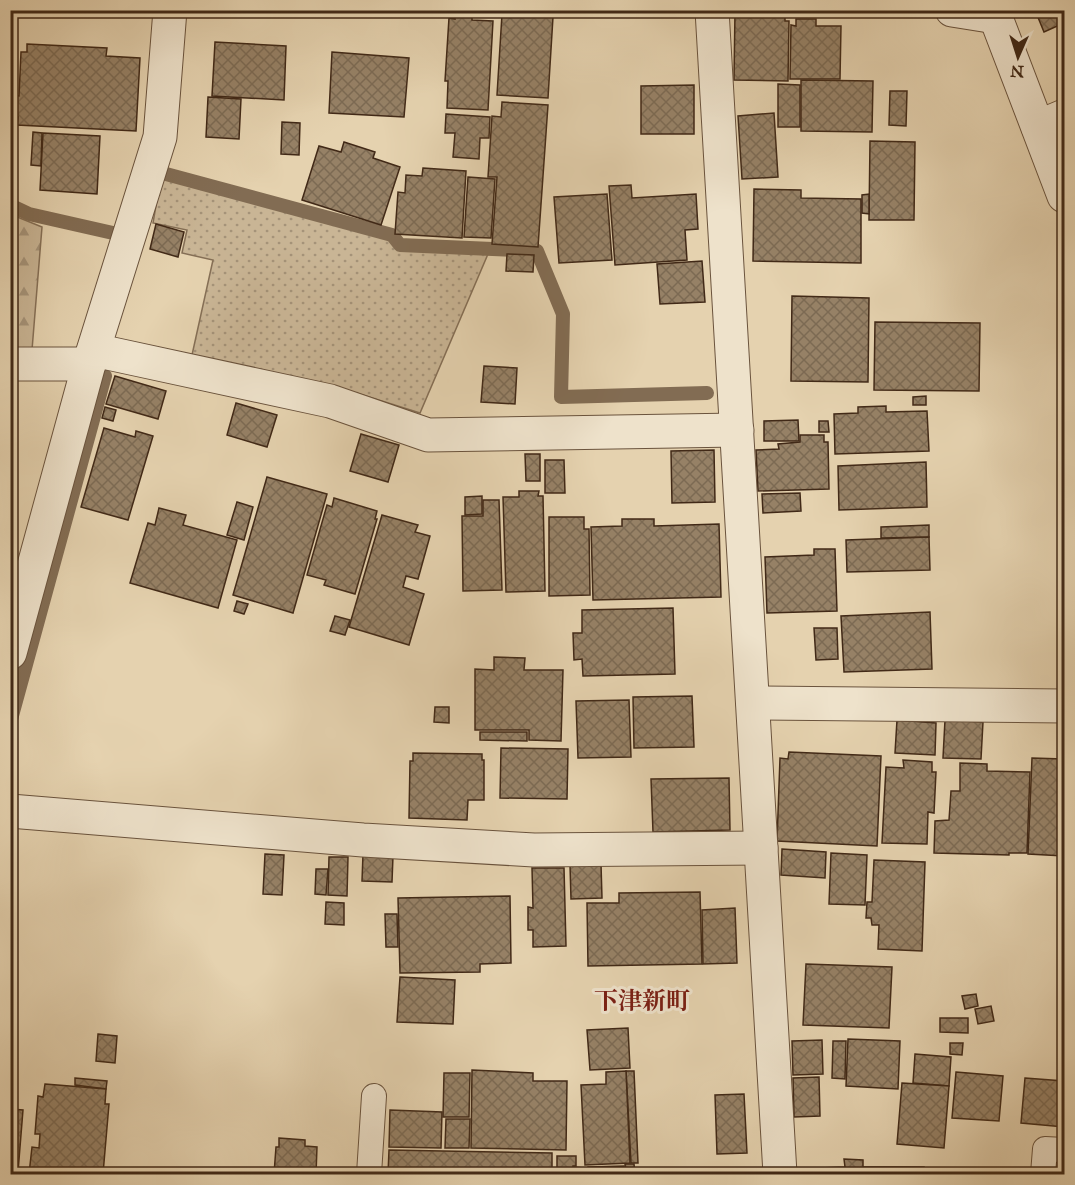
<svg xmlns="http://www.w3.org/2000/svg" width="1075" height="1185" viewBox="0 0 1075 1185" font-family="'IM FELL Great Primer','Noto Serif JP',serif">
<style>
.forest{fill:url(#forest-firs);stroke:#856f56;stroke-width:1.5}
.park{fill:url(#park-dots);stroke:#856f56;stroke-width:1.5}
.lines{fill:none;stroke-linecap:round;stroke-linejoin:round}
.stream{stroke:#826c53;stroke-width:14}
.building{fill:url(#building-cross-hatch);stroke:#412917;stroke-width:1.5}
.lane-casing{stroke:#6a533d;stroke-width:26}
.street-casing{stroke:#6a533d;stroke-width:35}
.lane{stroke:#eee2cb;stroke-width:24}
.street{stroke:#eee2cb;stroke-width:33}
.labels{text-anchor:middle;dominant-baseline:central;stroke-width:6;stroke-linejoin:round;paint-order:stroke}
.quarter-label{font-size:24px;font-weight:bold;fill:#7a1f14;stroke:#eee2cb}
</style>
<defs>
<pattern id="forest-firs" width="22" height="20" patternUnits="userSpaceOnUse" patternTransform="scale(1.5)"><rect width="22" height="20" fill="#c9b595"/><path d="M5 1l3.5 6h-7zM16 11l3.5 6h-7z" fill="#a59379"/></pattern>
<pattern id="park-dots" width="8" height="8" patternUnits="userSpaceOnUse" patternTransform="scale(1.5)"><rect width="8" height="8" fill="#c9b595"/><path d="M2 2h.1M6 6h.1" fill="none" stroke="#a59379" stroke-width="1.8" stroke-linecap="round"/></pattern>
<pattern id="building-cross-hatch" width="8" height="8" patternUnits="userSpaceOnUse" patternTransform="scale(1.5)"><rect width="8" height="8" fill="#968166"/><path d="M0 0l8 8M0 8l8-8" fill="none" stroke="#7c6a53"/></pattern>
</defs>
<rect width="100%" height="100%" fill="#e5d2af"/>
<filter id="stains"><feTurbulence type="fractalNoise" baseFrequency=".00333" numOctaves="4"/><feColorMatrix values="0 0 0 0 .2 0 0 0 0 .09 0 0 0 0 .02 0 0 0 .5 -.17"/></filter>
<radialGradient id="worn" r=".72"><stop offset=".6" stop-color="#630" stop-opacity="0"/><stop offset="1" stop-color="#630" stop-opacity=".3"/></radialGradient>
<!-- forest -->
<polygon class="forest" points="10,214 42,227 32,350 11,350"/>
<!-- park -->
<polygon class="park" points="161,176 390,237 398,248 488,254 420,413 334,386 192,355 213,260 182,253 187,230 153,223"/>
<g class="lines">
<!-- stream -->
<g class="stream">
<polyline points="166,174 392,235 400,245 537,251 563,314 561,397 707,393"/>
<polyline points="10,205 29,214 113,233"/>
<polyline points="10,723 105,376"/>
</g>
</g>
<!-- building -->
<g class="building">
<polygon points="342,10 415,10 415,17"/>
<polygon points="1035,10 1064,10 1064,23 1044,32"/>
<polygon points="735,11 785,12 785,21 789,21 788,81 734,80"/>
<polygon points="455,13 472,13 472,20 493,21 488,110 447,108 448,81 445,81 449,18 455,19"/>
<polygon points="502,14 553,17 548,98 497,95"/>
<polygon points="796,19 816,19 816,26 841,26 840,79 790,79 791,25 796,26"/>
<polygon points="215,42 286,46 284,100 212,96"/>
<polygon points="27,44 107,48 106,56 140,58 136,131 17,125 18,117 10,116 10,95 19,96 21,52 27,52"/>
<polygon points="332,52 409,58 404,117 329,113"/>
<polygon points="801,80 873,81 872,132 801,131"/>
<polygon points="778,84 800,85 800,127 778,127"/>
<polygon points="694,85 694,134 641,134 641,86"/>
<polygon points="890,91 907,91 906,126 889,125"/>
<polygon points="208,97 241,99 239,139 206,137"/>
<polygon points="502,102 548,105 538,247 492,244 497,177 488,177 492,116 501,117"/>
<polygon points="774,113 778,177 742,179 738,116"/>
<polygon points="446,114 490,117 489,138 480,138 479,159 453,157 455,133 445,133"/>
<polygon points="282,122 300,123 299,155 281,154"/>
<polygon points="33,132 42,133 41,166 31,165"/>
<polygon points="43,133 100,136 97,194 40,190"/>
<polygon points="870,141 915,142 914,220 869,220"/>
<polygon points="344,142 375,152 373,158 400,167 381,225 302,200 319,146 341,152"/>
<polygon points="423,168 466,171 462,238 395,234 398,192 405,193 406,175 422,176"/>
<polygon points="468,177 495,179 491,238 464,237"/>
<polygon points="631,185 632,198 696,194 698,229 685,230 687,260 615,265 609,186"/>
<polygon points="754,189 801,190 801,198 861,199 861,263 753,261"/>
<polygon points="607,194 612,260 559,263 554,197"/>
<polygon points="869,194 869,214 862,213 862,195"/>
<polygon points="156,224 184,232 178,257 150,249"/>
<polygon points="507,254 534,255 533,272 506,271"/>
<polygon points="702,261 705,302 660,304 657,264"/>
<polygon points="792,296 869,298 868,382 791,381"/>
<polygon points="875,322 980,323 979,391 874,390"/>
<polygon points="484,366 517,368 515,404 481,402"/>
<polygon points="115,376 166,391 158,419 106,404"/>
<polygon points="926,396 926,405 913,405 913,397"/>
<polygon points="236,403 277,415 267,447 227,435"/>
<polygon points="886,406 886,412 927,411 929,451 835,454 834,414 858,413 858,407"/>
<polygon points="105,407 116,410 113,421 102,418"/>
<polygon points="798,420 799,441 764,441 764,421"/>
<polygon points="819,421 828,421 829,432 819,432"/>
<polygon points="104,428 135,437 136,431 153,436 128,520 81,507"/>
<polygon points="361,434 399,445 388,482 350,471"/>
<polygon points="800,435 824,435 824,442 828,442 829,489 758,491 756,450 779,449 778,444 800,442"/>
<polygon points="714,450 715,502 672,503 671,451"/>
<polygon points="525,454 540,454 540,481 526,481"/>
<polygon points="545,460 564,460 565,493 545,493"/>
<polygon points="926,462 927,507 839,510 838,466"/>
<polygon points="267,477 327,494 293,613 233,595"/>
<polygon points="519,491 539,491 538,496 543,496 545,591 506,592 503,497 519,497"/>
<polygon points="800,493 801,511 763,513 762,494"/>
<polygon points="482,496 482,514 465,515 465,497"/>
<polygon points="334,498 377,511 375,519 377,519 355,594 324,585 326,580 307,575 327,505 332,507"/>
<polygon points="483,500 499,500 502,590 463,591 462,516 483,516"/>
<polygon points="237,502 253,507 244,540 227,535"/>
<polygon points="159,508 186,515 183,525 237,540 218,608 130,583 148,523 155,525"/>
<polygon points="382,515 418,525 415,532 430,536 418,579 406,576 403,587 424,594 409,645 349,627"/>
<polygon points="549,517 584,517 584,529 589,529 590,595 549,596"/>
<polygon points="622,519 654,519 654,526 719,524 721,597 593,600 591,527 622,526"/>
<polygon points="929,525 929,537 881,538 881,527"/>
<polygon points="929,537 930,570 847,572 846,540"/>
<polygon points="814,549 835,549 837,611 767,613 765,557 814,555"/>
<polygon points="237,601 248,604 244,614 234,611"/>
<polygon points="673,608 675,674 583,676 582,659 574,660 573,633 582,633 582,610"/>
<polygon points="930,612 932,669 844,672 841,616"/>
<polygon points="335,616 350,620 345,635 330,631"/>
<polygon points="814,628 837,628 838,659 816,660"/>
<polygon points="494,657 525,658 524,670 563,670 561,741 529,740 529,730 475,730 475,669 494,670"/>
<polygon points="692,696 694,747 634,748 633,697"/>
<polygon points="629,700 631,757 578,758 576,701"/>
<polygon points="435,707 449,707 449,723 434,722"/>
<polygon points="897,720 936,723 935,755 895,753"/>
<polygon points="945,720 983,722 981,759 943,758"/>
<polygon points="480,732 527,732 527,741 480,740"/>
<polygon points="501,748 568,749 567,799 500,798"/>
<polygon points="789,752 881,756 877,846 777,841 780,758 788,759"/>
<polygon points="413,753 482,754 482,760 484,760 484,800 468,800 467,820 409,818 410,761 413,761"/>
<polygon points="1032,758 1063,759 1064,856 1028,854"/>
<polygon points="903,760 932,762 932,772 936,772 934,813 928,812 927,844 882,843 886,767 904,768"/>
<polygon points="960,763 987,764 987,771 1030,772 1027,853 1009,853 1009,855 934,853 935,821 949,820 951,791 960,791"/>
<polygon points="729,778 730,830 653,832 651,779"/>
<polygon points="782,849 826,852 825,878 781,875"/>
<polygon points="831,853 867,855 865,905 829,904"/>
<polygon points="265,854 284,855 282,895 263,894"/>
<polygon points="363,854 393,856 392,882 362,881"/>
<polygon points="329,857 348,857 347,896 328,895"/>
<polygon points="874,860 925,862 922,951 878,949 879,925 872,925 871,918 866,918 867,902 872,902"/>
<polygon points="601,864 602,898 571,899 570,865"/>
<polygon points="532,868 564,868 566,946 533,947 533,930 528,930 528,907 533,908"/>
<polygon points="316,869 328,869 326,895 315,894"/>
<polygon points="700,892 702,964 588,966 587,903 619,903 619,893"/>
<polygon points="510,896 511,963 480,964 480,972 400,973 398,898"/>
<polygon points="326,902 344,903 344,925 325,924"/>
<polygon points="735,908 737,963 703,964 702,910"/>
<polygon points="385,914 397,914 398,947 386,947"/>
<polygon points="806,964 892,967 889,1028 803,1025"/>
<polygon points="400,977 455,980 453,1024 397,1022"/>
<polygon points="976,994 978,1006 965,1009 962,996"/>
<polygon points="991,1006 994,1021 978,1024 975,1009"/>
<polygon points="940,1018 968,1018 968,1033 940,1032"/>
<polygon points="628,1028 630,1068 590,1070 587,1030"/>
<polygon points="98,1034 117,1036 115,1063 96,1061"/>
<polygon points="848,1039 900,1041 898,1089 846,1086"/>
<polygon points="822,1040 823,1074 793,1075 792,1041"/>
<polygon points="833,1041 846,1041 845,1079 832,1078"/>
<polygon points="950,1043 963,1043 962,1055 950,1054"/>
<polygon points="915,1054 951,1057 949,1086 913,1083"/>
<polygon points="472,1070 533,1073 533,1081 567,1081 566,1150 471,1148"/>
<polygon points="626,1071 634,1071 638,1163 631,1163"/>
<polygon points="626,1071 630,1163 585,1165 581,1085 606,1084 606,1072"/>
<polygon points="956,1072 1003,1076 999,1121 952,1118"/>
<polygon points="444,1073 470,1073 469,1117 443,1117"/>
<polygon points="819,1077 820,1116 794,1117 793,1078"/>
<polygon points="75,1078 107,1081 106,1089 75,1085"/>
<polygon points="1025,1078 1064,1081 1064,1127 1021,1123"/>
<polygon points="902,1083 949,1086 944,1148 897,1144"/>
<polygon points="45,1084 106,1089 105,1104 109,1104 103,1174 29,1174 32,1147 39,1148 40,1134 35,1134 38,1096 43,1097"/>
<polygon points="744,1094 747,1153 717,1154 715,1095"/>
<polygon points="10,1109 23,1110 18,1172 10,1171"/>
<polygon points="390,1110 442,1112 441,1148 389,1147"/>
<polygon points="446,1119 470,1119 469,1148 445,1148"/>
<polygon points="279,1138 305,1140 305,1146 317,1147 316,1174 274,1174 276,1147 279,1147"/>
<polygon points="389,1150 552,1153 552,1174 388,1174"/>
<polygon points="557,1156 576,1156 576,1166 573,1166 573,1174 557,1174"/>
<polygon points="844,1159 863,1160 863,1167 924,1167 924,1174 820,1174 820,1168 845,1167"/>
<polygon points="625,1164 634,1164 635,1174 626,1174"/>
<polygon points="624,1166 624,1174 588,1174 588,1167"/>
<polygon points="574,1167 583,1168 583,1174 574,1174"/>
</g>
<g class="lines">
<defs>
<g id="lane">
<polyline points="369,1174 374,1096"/>
<polyline points="1043,1174 1045,1149 1064,1150"/>
</g>
<g id="street">
<polyline points="712,10 780,1174"/>
<polyline points="952,10 996,17"/>
<polyline points="993,10 1064,196"/>
<polyline points="1038,127 1064,116"/>
<polyline points="94,350 330,401 428,435 737,430"/>
<polyline points="10,364 89,364"/>
<polyline points="10,653 89,364 160,137 170,10"/>
<polyline points="753,703 1064,706"/>
<polyline points="10,811 363,840 534,850 761,848"/>
</g>
</defs>
<!-- lane casing -->
<use href="#lane" class="lane-casing"/>
<!-- street casing -->
<use href="#street" class="street-casing"/>
<!-- lane -->
<use href="#lane" class="lane"/>
<!-- street -->
<use href="#street" class="street"/>
</g>
<g class="labels">
<!-- quarter labels -->
<g class="quarter-label">
<text x="642" y="1001">下津新町</text>
</g>
</g>
<!-- margin -->
<rect width="1075" height="1185" fill="none" stroke="#e5d2af" stroke-width="36"/>
<rect x="12" y="12" width="1051" height="1161" fill="none" stroke="#412917" stroke-width="3"/>
<rect x="18" y="18" width="1039" height="1149" fill="none" stroke="#412917" stroke-width="1.5"/>
<!-- north arrow -->
<g transform="translate(1018 57) rotate(183)" stroke="#eee2cb" stroke-width="4.5" paint-order="stroke">
<path d="M0-4.5L10 22L0 15L-10 22Z" fill="#412917"/>
<text y="-9" font-size="16" font-weight="bold" text-anchor="middle" fill="#412917">N</text>
</g>
<rect width="100%" height="100%" filter="url(#stains)"/>
<rect width="100%" height="100%" fill="url(#worn)"/>
</svg>
